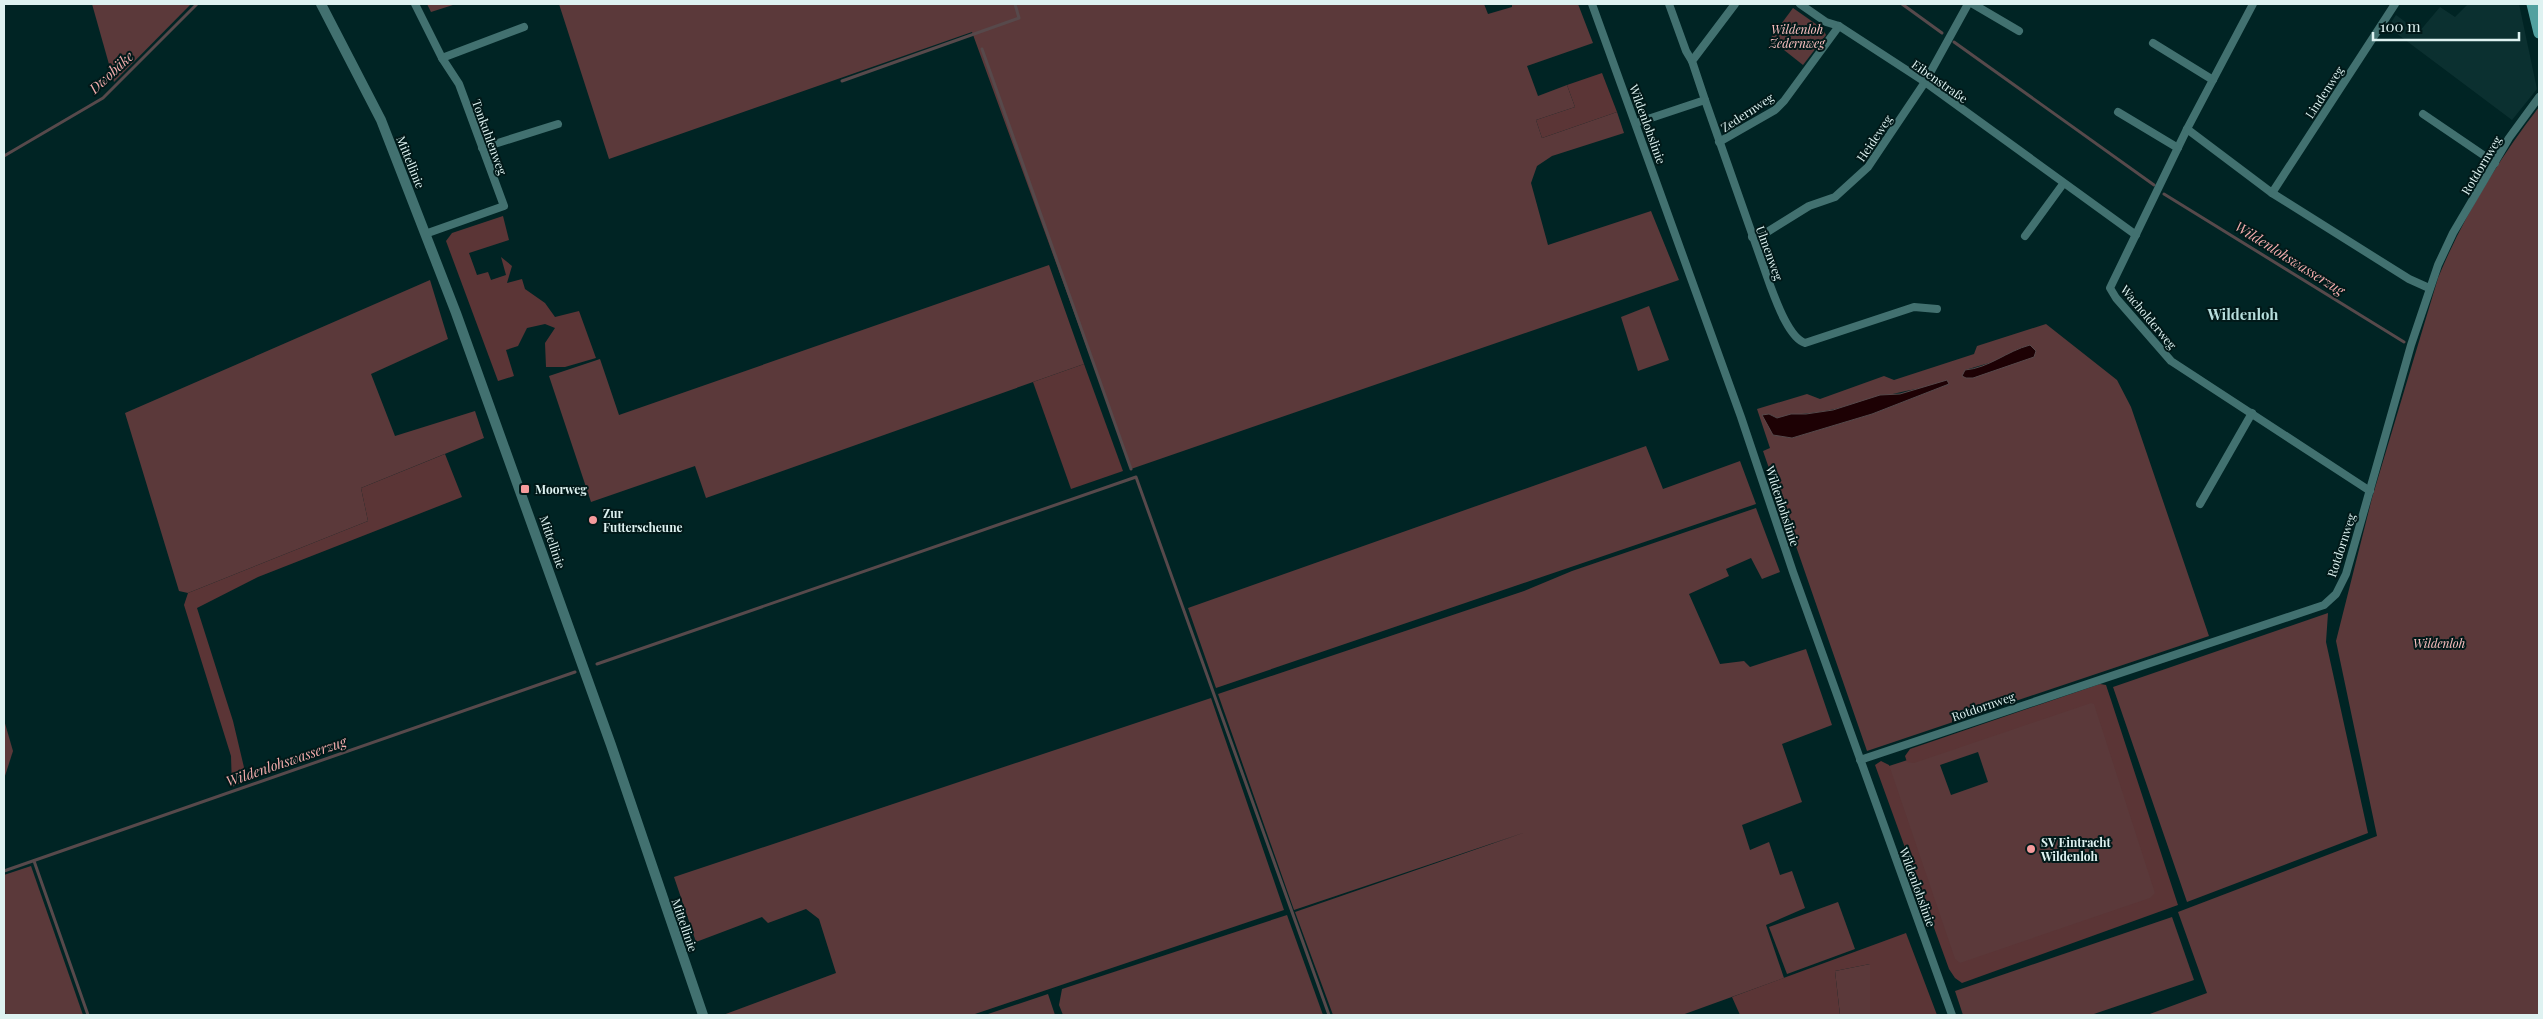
<svg xmlns="http://www.w3.org/2000/svg" width="2543" height="1019" viewBox="0 0 2543 1019" font-family="'Playfair Display',serif">
<style>
.built{fill:#0b3030}
.green{fill:#5b393a;fill-rule:evenodd}
.forest{fill:#5b3536}
.water{fill:#1d0104;stroke:#57494b}
.lines{fill:none;stroke-linecap:round;stroke-linejoin:round}
.stream{stroke:#57494b;stroke-width:3}
.minor{stroke:#427170;stroke-width:8}
.tertiary{stroke:#427170;stroke-width:10}
.secondary{stroke:#52a1a0;stroke-width:11}
.poi-dot{fill:#f59b9c;stroke:#011919;stroke-width:2}
.labels{text-anchor:middle;dominant-baseline:central;stroke-width:4;stroke-linejoin:round;paint-order:stroke}
.park-label{font-size:12px;font-style:italic;fill:#fcc1c1;stroke:#011919}
.street-label{font-size:12px;fill:#def2f1;stroke:#011919}
.poi-label{font-size:12px;font-weight:bold;fill:#def2f1;stroke:#011919;text-anchor:start}
.water-label{font-size:14px;font-style:italic;fill:#f4adad;stroke:#011919}
.quarter-label{font-size:15px;font-weight:bold;fill:#b7dddc;stroke:#011919}
</style>
<rect width="100%" height="100%" fill="#002424"/>
<!-- built -->
<polygon class="built" points="2468,4 2519,4 2537,89 2512,120 2388,27 2396,15 2419,32 2440,7 2455,17"/>
<!-- green -->
<g class="green">
<polygon points="92,4 191,4 114,82"/>
<polygon points="427,4 456,4 431,12"/>
<polygon points="559,4 1484,4 1488,14 1512,7 1512,4 1578,4 1593,43 1527,66 1538,96 1567,85 1575,107 1536,120 1542,138 1617,112 1624,133 1552,156 1537,166 1531,183 1548,245 1651,211 1679,280 1131,469 972,32 609,159"/>
<polygon points="1793,8 1823,29 1826,35 1803,65 1770,39"/>
<path d="M2539 107V1015H2147L2207 993 2178 912 2377 836 2336 641 2372 498 2438 278C2463 217 2499 159 2539 107Z"/>
<polygon points="1049,265 1084,364 706,498 695,466 591,502 549,376 600,359 619,415"/>
<polygon points="430,280 448,339 371,374 395,436 475,411 484,438 361,488 368,521 188,593 179,591 125,413"/>
<polygon points="1649,306 1669,360 1638,371 1621,317"/>
<path d="M2046 324 2117 380 2131 407 2209 636 1867 751 1763 451 1770 448 1757 409 1807 394 1820 399 1884 376 1894 380 1974 354 1977 346ZM2018 348 1967 378 1965 370 1996 361ZM1949 384 1872 414 1792 438 1773 435 1769 414 1777 418C1796 413 1815 414 1835 409 1873 399 1910 388 1949 384Z"/>
<polygon points="1646,446 1663,489 1740,461 1756,504 1216,688 1188,608"/>
<polygon points="1756,508 1780,572 1762,579 1751,558 1726,569 1729,576 1689,594 1720,664 1744,661 1750,667 1806,649 1832,725 1782,744 1802,802 1742,825 1750,850 1769,842 1780,875 1792,871 1805,908 1766,925 1784,978 1682,1015 1333,1015 1295,912 1526,832 1294,910 1218,694 1524,591 1572,571"/>
<polygon points="2328,613 2326,642 2368,833 2187,902 2113,687"/>
<polygon points="1211,698 1284,910 972,1015 723,1015 836,973 819,919 806,909 768,923 762,917 696,942 674,877"/>
<path d="M2098 698 2166 902 1956 974 1886 767ZM1978 752 1988 782 1951 795 1940 765Z"/>
<polygon points="4,720 13,751 4,779"/>
<polygon points="31,866 83,1015 6,1015 4,1009 4,875"/>
<polygon points="1838,902 1855,949 1787,974 1769,927"/>
<polygon points="1287,915 1323,1015 1063,1015 1059,1005 1062,989"/>
<polygon points="2172,917 2194,980 2091,1015 1963,1015 1955,991"/>
<polygon points="1870,964 1870,1015 1840,1015 1835,971"/>
<polygon points="1048,994 1055,1015 985,1015"/>
</g>
<!-- forest -->
<g class="forest">
<polygon points="1602,73 1617,112 1542,138 1536,120 1575,107 1567,85"/>
<polygon points="503,216 509,240 469,253 477,275 488,272 491,280 506,275 501,257 512,266 507,283 522,279 525,289 545,303 555,317 579,311 596,358 565,367 546,367 545,343 555,328 545,324 527,328 518,346 506,350 514,376 498,381 446,241 452,233"/>
<polygon points="1084,364 1123,471 1071,489 1033,382"/>
<polygon points="445,454 462,497 258,577 197,608 233,721 247,780 232,787 231,756 184,605 188,593 368,521 361,488"/>
<polygon points="2100,684 2106,685 2111,700 2178,905 1962,983 1955,978 1949,969 1875,765 1881,761 1889,765 1955,959 1960,963 2150,898 2155,893 2094,704 2091,703 1914,763 1907,762 1905,756 1910,749"/>
<polygon points="1906,933 1937,1015 1870,1015 1870,964 1835,971 1840,1015 1740,1015 1732,997"/>
</g>
<!-- water -->
<g class="water">
<path d="M2030 345 2036 351 2034 357 1973 378H1966L1962 376 1965 370C1989 368 2007 351 2030 345Z"/>
<polygon points="1947,380 1949,384 1872,414 1792,438 1773,435 1762,415 1769,414 1777,418 1791,414 1806,414 1833,410 1880,395 1900,394"/>
</g>
<g class="lines">
<!-- stream -->
<g class="stream">
<polyline points="1902,4 1942,33"/>
<polyline points="1954,42 2154,185"/>
<polyline points="982,49 1131,469"/>
<polyline points="842,81 1019,18 1015,4"/>
<polyline points="4,156 103,98 197,4"/>
<polyline points="2164,194 2404,342"/>
<polyline points="597,664 1136,477 1329,1015"/>
<polyline points="34,861 88,1015"/>
<polyline points="4,871 575,672"/>
</g>
<!-- minor -->
<g class="minor">
<polyline points="415,4 442,58 459,84 504,206 425,234"/>
<polyline points="1592,4 1741,417 1793,572 1952,1015"/>
<polyline points="1669,4 1686,51 1692,61"/>
<polyline points="1800,4 1826,22 1839,26 1925,82 2136,235"/>
<polyline points="1973,4 2019,31"/>
<polyline points="2253,4 2187,129 2110,288 2116,298 2171,361 2370,491"/>
<polyline points="2153,43 2213,80"/>
<polyline points="442,58 524,27"/>
<polyline points="1705,100 1692,61 1735,4"/>
<polyline points="2118,112 2178,148"/>
<polyline points="2423,114 2495,163"/>
<path d="M1636 123 1705 100 1770 285C1776 301 1789 338 1805 343L1914 307 1937 309"/>
<polyline points="2187,129 2272,193 2395,4"/>
<polyline points="1719,142 1775,110 1784,101 1839,26"/>
<polyline points="482,148 558,124"/>
<polyline points="2272,193 2409,279 2429,288"/>
<polyline points="2025,236 2063,184"/>
<polyline points="1752,237 1764,234 1809,206 1835,197 1868,167 1925,82 1968,4"/>
<polyline points="2200,504 2252,413"/>
<polyline points="1860,760 2324,605 2336,594 2346,574 2411,345 2438,265 2453,233 2509,138 2539,97"/>
</g>
<!-- tertiary -->
<polyline class="tertiary" points="321,4 381,120 456,313 611,745 703,1015"/>
<!-- secondary -->
<polyline class="secondary" points="2532,4 2539,33"/>
</g>
<!-- markers -->
<g class="poi-dot">
<rect x="520" y="484" width="10" height="10" rx="2.5"/>
<circle cx="593" cy="520" r="5"/>
<circle cx="2031" cy="849" r="5"/>
</g>
<g class="labels">
<!-- park labels -->
<g class="park-label">
<text x="1797" y="29">Wildenloh<tspan x="1797" dy="14">Zedernweg</tspan></text>
<text x="2439" y="643">Wildenloh</text>
</g>
<!-- street labels -->
<g class="street-label">
<text transform="translate(1940 81) rotate(35)">Eibenstraße</text>
<text transform="translate(2324 92) rotate(-57)">Lindenweg</text>
<text transform="translate(1747 112) rotate(-33)">Zedernweg</text>
<text transform="translate(1648 124) rotate(70)">Wildenlohslinie</text>
<text transform="translate(490 137) rotate(70)">Tonkuhlenweg</text>
<text transform="translate(1874 138) rotate(-56)">Heideweg</text>
<text transform="translate(411 162) rotate(68)">Mittellinie</text>
<text transform="translate(2481 165) rotate(-59)">Rotdornweg</text>
<text transform="translate(1770 253) rotate(70)">Ulmenweg</text>
<text transform="translate(2149 317) rotate(50)">Wacholderweg</text>
<text transform="translate(1783 506) rotate(72)">Wildenlohslinie</text>
<text transform="translate(553 542) rotate(71)">Mittellinie</text>
<text transform="translate(2341 545) rotate(-72)">Rotdornweg</text>
<text transform="translate(1983 706) rotate(-19)">Rotdornweg</text>
<text transform="translate(1918 887) rotate(70)">Wildenlohslinie</text>
<text transform="translate(685 925) rotate(71)">Mittellinie</text>
</g>
<!-- poi labels -->
<g class="poi-label">
<text x="535" y="489">Moorweg</text>
<text x="603" y="513">Zur<tspan x="603" dy="14">Futterscheune</tspan></text>
<text x="2041" y="842">SV Eintracht<tspan x="2041" dy="14">Wildenloh</tspan></text>
</g>
<!-- water labels -->
<g class="water-label">
<text transform="translate(111 72) rotate(-43)">Dwobäke</text>
<text transform="translate(2290 258) rotate(32)">Wildenlohswasserzug</text>
<text transform="translate(286 761) rotate(-19)">Wildenlohswasserzug</text>
</g>
<!-- quarter labels -->
<g class="quarter-label">
<text x="2243" y="314">Wildenloh</text>
</g>
</g>
<!-- border -->
<rect width="2543" height="1019" fill="none" stroke="#def2f1" stroke-width="10"/>
<!-- scale -->
<path d="M2373 32v8h146v-8" fill="none" stroke="#def2f1" stroke-width="2.5"/>
<text x="2380" y="32" font-size="15" fill="#def2f1" stroke="#011919" stroke-width="4" paint-order="stroke">100 m</text>
</svg>
